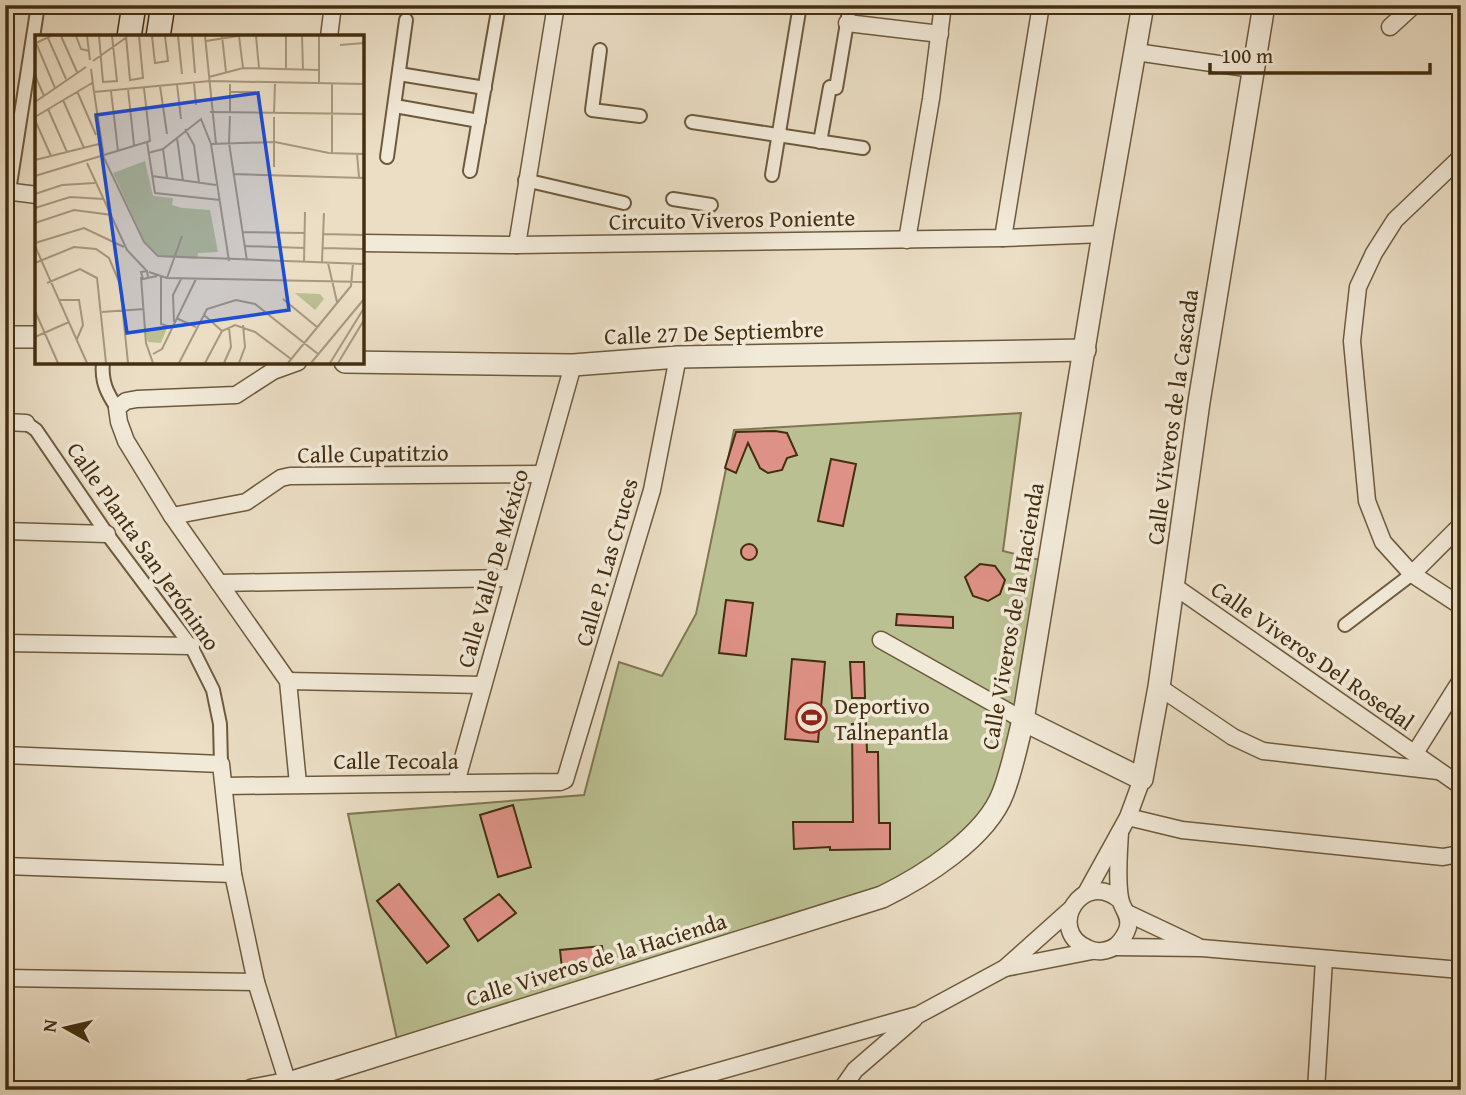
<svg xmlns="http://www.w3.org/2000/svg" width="1466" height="1095" viewBox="0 0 1466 1095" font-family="'Gentium Book Plus',serif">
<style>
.green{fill:#bbc092;stroke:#7f7751;stroke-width:2}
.building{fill:#de9186;stroke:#432e10;stroke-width:2}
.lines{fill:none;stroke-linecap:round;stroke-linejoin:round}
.pedestrian-casing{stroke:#6d5a3d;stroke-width:16}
.minor-casing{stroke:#6d5a3d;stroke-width:19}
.tertiary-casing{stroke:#6d5a3d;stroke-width:24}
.secondary-casing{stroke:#432e10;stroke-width:26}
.pedestrian{stroke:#f2ead9;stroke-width:12}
.minor{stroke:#f2ead9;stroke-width:16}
.tertiary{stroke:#f2ead9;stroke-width:21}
.secondary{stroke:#f2ead9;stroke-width:23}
.labels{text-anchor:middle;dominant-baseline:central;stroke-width:7;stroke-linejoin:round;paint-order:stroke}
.street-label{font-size:23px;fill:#432e10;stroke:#f2ead9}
.poi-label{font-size:23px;fill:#432e10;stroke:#f2ead9;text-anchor:start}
.inset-road{fill:none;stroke:#a8987d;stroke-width:2}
.view{fill:#1d4ed8;fill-opacity:0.15;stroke:#1d4ed8;stroke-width:3.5}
.inset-edge{fill:none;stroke:#432e10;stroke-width:3.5}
</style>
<rect width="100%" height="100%" fill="#ebdec5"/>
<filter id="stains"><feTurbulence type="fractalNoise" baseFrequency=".00286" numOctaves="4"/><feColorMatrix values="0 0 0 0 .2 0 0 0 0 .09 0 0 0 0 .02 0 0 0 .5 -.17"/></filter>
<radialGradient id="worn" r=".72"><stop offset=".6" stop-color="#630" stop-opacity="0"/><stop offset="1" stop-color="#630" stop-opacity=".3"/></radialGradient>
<!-- green -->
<polygon class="green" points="1021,413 1003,551 1044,561 999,794 948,849 887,886 397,1039 348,814 584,795 619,662 662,676 696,614 734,430"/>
<!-- building -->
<g class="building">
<polygon points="775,431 787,433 797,455 787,458 782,470 768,473 760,468 748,443 736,473 725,468 736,432"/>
<polygon points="831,459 856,464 843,526 818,521"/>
<circle cx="749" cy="552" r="8"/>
<polygon points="980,564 995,566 1005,580 1000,594 988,601 973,596 965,577"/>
<polygon points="726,600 753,603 746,656 719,653"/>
<polygon points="897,614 953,617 953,628 896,625"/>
<polygon points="792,659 825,662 818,742 785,739"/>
<polygon points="850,662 864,662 865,698 852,698"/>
<polygon points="866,723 867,752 878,752 879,823 890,823 890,849 830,850 830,847 794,849 793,822 853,822 852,724"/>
<polygon points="513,805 531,867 498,877 480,815"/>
<polygon points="399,884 449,946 427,963 377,901"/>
<polygon points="499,894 516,913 478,941 464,919"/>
<polygon points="602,946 604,965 562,969 560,950"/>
</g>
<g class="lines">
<defs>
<g id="pedestrian">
<polyline points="600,50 592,110 640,116"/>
<polyline points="399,74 485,88"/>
<polyline points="836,88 850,5"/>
<polyline points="395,106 479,121"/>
<polyline points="692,122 863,148"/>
<polyline points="820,142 830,87"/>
<polyline points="387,157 406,20"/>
<polyline points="470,171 499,5"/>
<polyline points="772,175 800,5"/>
<polyline points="525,180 624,203"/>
<polyline points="9,191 38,5"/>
<polyline points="673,199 711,205"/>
<path d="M103 362C101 382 107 393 117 408"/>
<polyline points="26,423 36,430 107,534 191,646 213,690 220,724 221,764"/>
<polyline points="1345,625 1412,574"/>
</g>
<g id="minor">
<polyline points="847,23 940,34"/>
<polyline points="1390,27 1414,5"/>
<polyline points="329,37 333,5"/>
<polyline points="1136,52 1253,69"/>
<polyline points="1461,157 1395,220 1374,253 1358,287 1352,341 1367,501 1383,542 1412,574 1461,606"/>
<polyline points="5,191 37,195"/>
<polyline points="1003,238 1041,5"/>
<polyline points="907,240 931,99 943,5"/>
<polyline points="362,243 517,245 1003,238 1103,234"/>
<polyline points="517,245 556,5"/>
<polyline points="5,422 26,423"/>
<polyline points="172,516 246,502 281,478 290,476 542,474"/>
<polyline points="5,531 107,534"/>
<polyline points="1412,574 1461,525"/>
<polyline points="219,583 513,578"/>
<polyline points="1174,586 1461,786"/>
<polyline points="881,640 1023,720"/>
<polyline points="5,643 191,646"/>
<polyline points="288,681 483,685"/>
<polyline points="1159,687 1233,737 1263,751 1438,771"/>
<polyline points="1415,753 1461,680"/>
<polyline points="5,755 221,764 233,874 256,982 290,1090"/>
<polyline points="456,783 573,365"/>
<polyline points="298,784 288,681 172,516 126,441 119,422 117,408 126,401 137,399 236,395 273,371 298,362"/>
<polyline points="224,786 560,782 565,780 652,490 678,357"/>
<polyline points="1128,817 1182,830 1443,857 1459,854 1461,848"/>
<path d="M1120 832C1119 850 1116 885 1121 902 1124 911 1130 916 1128 927 1126 934 1122 940 1117 945 1108 952 1096 953 1087 948 1045 929 1083 867 1121 901"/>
<polyline points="5,866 233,874"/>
<polyline points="1086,893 1128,817 1142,779"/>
<polyline points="1127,913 1197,946"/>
<polyline points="1115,947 1202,948 1461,970"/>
<polyline points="1005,968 1092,951"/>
<polyline points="5,978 256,982"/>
<polyline points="652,1090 918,1015 1005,968 1071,909"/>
<polyline points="841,1090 855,1070 914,1019"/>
<polyline points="1316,1090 1324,960"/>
</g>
<g id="tertiary">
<polyline points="5,337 37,337"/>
<polyline points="345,362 573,365 678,357 1085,350"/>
<polyline points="1023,720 1142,779 1159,687 1199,402 1264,5"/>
<path d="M252 1090 289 1083 882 897C923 877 986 838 1003 793 1012 770 1017 744 1023 720L1103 234 1143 5"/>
</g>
<g id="secondary">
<polyline points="129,37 134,5"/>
<polyline points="158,37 163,5"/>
</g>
</defs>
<!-- pedestrian casing -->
<use href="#pedestrian" class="pedestrian-casing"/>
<!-- minor casing -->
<use href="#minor" class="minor-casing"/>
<!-- tertiary casing -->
<use href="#tertiary" class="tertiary-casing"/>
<!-- secondary casing -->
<use href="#secondary" class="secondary-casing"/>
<!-- pedestrian -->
<use href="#pedestrian" class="pedestrian"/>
<!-- minor -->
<use href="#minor" class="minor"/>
<!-- tertiary -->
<use href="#tertiary" class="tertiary"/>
<!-- secondary -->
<use href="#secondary" class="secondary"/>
</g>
<!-- icons -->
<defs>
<symbol id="stadium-ring" viewBox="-11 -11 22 22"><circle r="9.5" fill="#f2ead9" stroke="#8f2418" stroke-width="1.5"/><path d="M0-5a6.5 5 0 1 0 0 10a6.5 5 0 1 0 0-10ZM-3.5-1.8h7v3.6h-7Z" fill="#8f2418"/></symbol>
</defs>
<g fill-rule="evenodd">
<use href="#stadium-ring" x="794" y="700" width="35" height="35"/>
</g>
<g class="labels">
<!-- street labels -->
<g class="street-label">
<text transform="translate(732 219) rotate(-1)">Circuito Viveros Poniente</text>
<text transform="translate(714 332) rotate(-2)">Calle 27 De Septiembre</text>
<text transform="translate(1172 417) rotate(-82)">Calle Viveros de la Cascada</text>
<text transform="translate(373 453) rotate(-1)">Calle Cupatitzio</text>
<text transform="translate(144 546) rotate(55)">Calle Planta San Jerónimo</text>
<text transform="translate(606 562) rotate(-74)">Calle P. Las Cruces</text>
<text transform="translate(492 568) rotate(-74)">Calle Valle De México</text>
<text transform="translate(1012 616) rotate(-80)">Calle Viveros de la Hacienda</text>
<text transform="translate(1313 655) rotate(35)">Calle Viveros Del Rosedal</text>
<text x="396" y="760">Calle Tecoala</text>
<text transform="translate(596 959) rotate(-17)">Calle Viveros de la Hacienda</text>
</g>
<!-- poi labels -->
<g class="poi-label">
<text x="834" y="705">Deportivo<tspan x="834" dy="26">Talnepantla</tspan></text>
</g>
</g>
<!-- overview -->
<g transform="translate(35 35)">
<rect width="329" height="329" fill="#ebdec5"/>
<path d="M110 126 118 161 138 163 137 170 147 173 175 175 183 217 163 218 162 224 126 222 110 207 78 138ZM260 258 285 259 289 264 280 275ZM132 293 126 308 113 307 110 295Z" fill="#bbc092"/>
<path class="inset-road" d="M16 1 1 8 20 53M26 1 42 37M41 1 46 14 54 16M52 1 55 25M64 1 68 47 82 46 77 1M91 1 95 45 108 43 104 1M117 1 120 28 133 26 130 1M143 1 147 39M157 1 160 38M170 1 181 109M187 1 191 37M204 1 208 33M221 1 224 33M267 1 268 35M284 1V47M13 3 31 44M171 6 203 1M305 10 329 8M58 26 92 2M56 34 59 57 175 46 329 49M251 35V1M0 40 9 61M174 42 208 33 284 35M159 48 161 70M142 49 146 84M125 51 132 99M93 54 99 110M42 56 61 100M76 56 83 116M59 57 69 123 109 207 123 221 329 229M195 57H221M28 65 49 113M0 67 51 32M13 74 32 117M175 77 329 79M195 77V49M239 78 240 49M195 81 194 108 212 226M0 82 57 48M0 85 16 121M150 94 159 110 164 148M142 103 148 146M112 107 120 158 185 165M176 109 240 107 294 118 329 119M128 114 132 143M113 118 128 114 166 84 176 109 194 226M297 118V49M322 119 324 142M0 125 64 109M52 128 92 215 111 235M239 132V82M198 139 329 143M0 141 115 106 109 53M117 141 181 150M0 159 27 150 60 148M0 173 35 162 69 164M0 188 39 175 77 180M207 197 270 198M288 199 329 200M0 208 49 193 89 212M0 211 52 328M209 211 270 213M288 213 329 214M269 227 270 177M287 227 289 178M0 228 39 212 61 214 74 223 85 249 93 328M293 228 302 267M114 237 132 243 329 247M106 242 111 308 118 328M113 242 112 236 106 237 108 244 122 241M126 242V289L136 292M132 243 147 201M12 248 45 234 62 243 71 328M248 264 282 292M25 265H44L48 290 42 304M0 276 23 328M67 277 109 274M168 279 187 296M141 283 161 292M139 287 138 260 146 244M0 302 34 287M118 319 127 314 161 244M144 328 172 274 201 265 220 269 283 319M170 328 187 296 200 290 220 297 256 324M189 328 196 312 194 292M204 328 210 312 208 290M253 328 316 251 318 228M276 328 329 264M295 328 329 273M303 328 329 285"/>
<path class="view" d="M223 58 254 275 92 298 61 80Z"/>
<rect width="329" height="329" class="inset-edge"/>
</g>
<!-- margin -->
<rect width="1466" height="1095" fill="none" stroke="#ebdec5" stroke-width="28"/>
<rect x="7" y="7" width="1452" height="1081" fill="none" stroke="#432e10" stroke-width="3.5"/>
<rect x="14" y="14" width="1438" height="1067" fill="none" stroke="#432e10" stroke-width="2"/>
<!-- north arrow -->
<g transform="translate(66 1028) rotate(278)" stroke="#f2ead9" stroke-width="5" paint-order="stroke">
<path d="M0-5L12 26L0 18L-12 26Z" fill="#432e10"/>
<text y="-10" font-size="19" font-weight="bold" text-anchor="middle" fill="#432e10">N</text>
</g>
<!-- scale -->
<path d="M1210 63v10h220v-10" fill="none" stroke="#432e10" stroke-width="3.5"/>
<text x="1221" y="63" font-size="21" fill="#432e10" stroke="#f2ead9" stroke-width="5" paint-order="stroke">100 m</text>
<rect width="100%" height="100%" filter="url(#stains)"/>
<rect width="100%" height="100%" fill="url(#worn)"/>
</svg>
